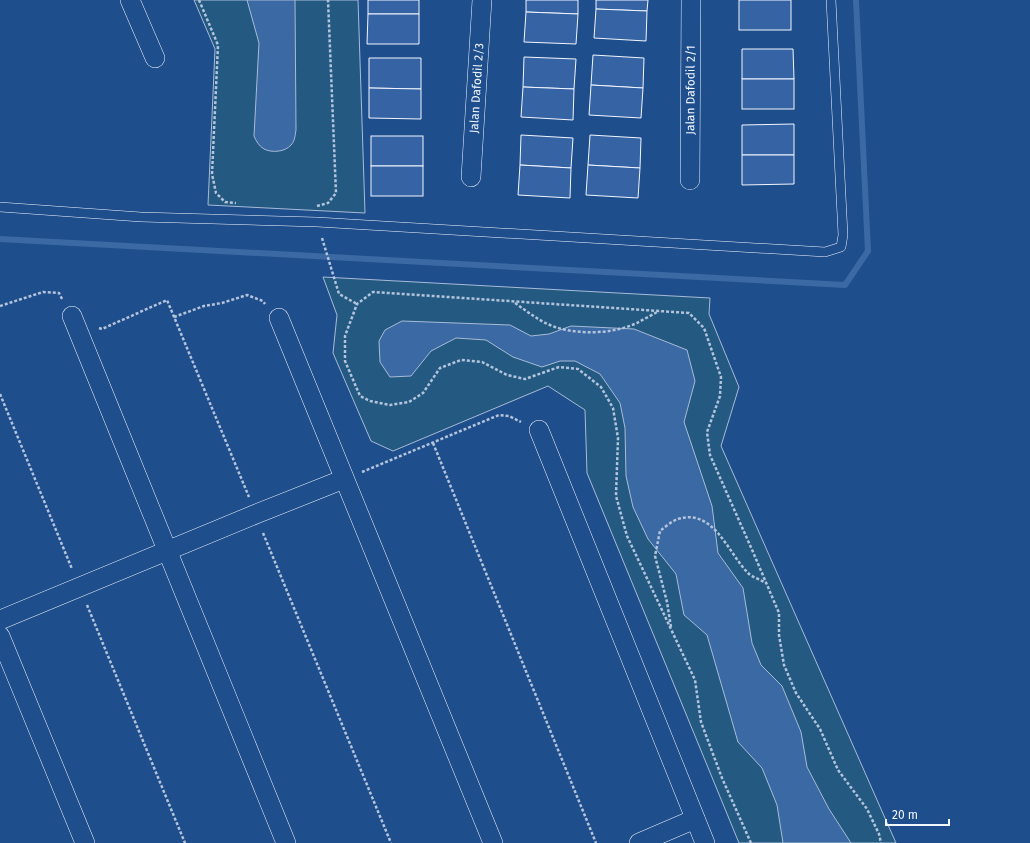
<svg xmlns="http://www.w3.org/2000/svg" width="1030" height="843" viewBox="0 0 1030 843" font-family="'Fira Sans',sans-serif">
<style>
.green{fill:#245a82;stroke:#a8bbd7}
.water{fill:#3b69a3;stroke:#a8bbd7}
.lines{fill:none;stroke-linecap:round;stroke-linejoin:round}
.stream{stroke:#3b69a3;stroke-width:6}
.building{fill:#3563a3;stroke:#f2f6ff}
.service-casing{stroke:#f2f6ff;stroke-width:10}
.minor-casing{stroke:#f2f6ff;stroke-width:20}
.path{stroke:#b3c4dc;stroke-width:2.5;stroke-dasharray:3 2;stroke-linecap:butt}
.service{stroke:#1f4e8c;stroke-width:9}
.minor{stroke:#1f4e8c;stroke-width:19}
.labels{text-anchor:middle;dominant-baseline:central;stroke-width:3;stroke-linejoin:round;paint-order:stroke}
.street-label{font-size:12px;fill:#f2f6ff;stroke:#1f4e8c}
</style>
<rect width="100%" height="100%" fill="#1f4e8c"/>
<!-- green -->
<g class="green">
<polygon points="194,0 358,0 365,213 208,205 215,49"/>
<polygon points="323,277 710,298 709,314 739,387 721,446 896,843 739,843 587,473 585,410 548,386 393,451 371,441 333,353 337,315"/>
</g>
<!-- water -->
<g class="water">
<path d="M247 0H295L296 130C295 135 295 141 291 145 285 152 272 153 264 149 259 146 256 141 254 136L259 43Z"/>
<polygon points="402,321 510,325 531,336 549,334 571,326 634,329 687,350 695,381 684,422 712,506 718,553 743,588 752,643 761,665 782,686 801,732 807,767 829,809 851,843 783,843 777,805 762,768 738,742 707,635 684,615 676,574 648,539 633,507 626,476 625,428 620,403 600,374 575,361 560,361 542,367 513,357 486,340 456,338 431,351 411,376 390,377 380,362 379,341 385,330"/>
</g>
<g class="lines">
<!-- stream -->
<polyline class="stream" points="0,239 845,285 868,251 856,0"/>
</g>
<!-- building -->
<g class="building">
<rect x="368" y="0" width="51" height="14"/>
<polygon points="526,0 578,0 578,14 526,12"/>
<polygon points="596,0 648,0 647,11 596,9"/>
<rect x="739" y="0" width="52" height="30"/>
<polygon points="596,9 647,11 646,41 594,38"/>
<polygon points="526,12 578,14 576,44 524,42"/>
<polygon points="368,14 419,14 419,44 367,44"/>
<polygon points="742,49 793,49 794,79 742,79"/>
<polygon points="593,55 644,58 643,88 591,85"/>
<polygon points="524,57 576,59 574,89 523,87"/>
<polygon points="369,58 421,58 421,89 369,88"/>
<rect x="742" y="79" width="52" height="30"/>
<polygon points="591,85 643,88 641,118 589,115"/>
<polygon points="523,87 574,89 573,120 521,117"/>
<polygon points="369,88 421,89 421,119 369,118"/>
<polygon points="794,124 794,155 742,155 742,125"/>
<polygon points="521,135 573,138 571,168 520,165"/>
<polygon points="590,135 641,138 640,168 588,165"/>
<rect x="371" y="136" width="52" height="30"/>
<polygon points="742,155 794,155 794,184 742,185"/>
<polygon points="520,165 571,168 570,198 518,195"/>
<polygon points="588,165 640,168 638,198 586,195"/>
<rect x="371" y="166" width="52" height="30"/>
</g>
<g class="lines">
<defs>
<polyline id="service" points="0,207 141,217 317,222 825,252 841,247 843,235 831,0"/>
<g id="minor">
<polyline points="130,0 155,58"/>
<path id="s1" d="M471 177 482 0"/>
<path id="s2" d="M690 180 691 0"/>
<polyline points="72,316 286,843"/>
<polyline points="279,318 493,843"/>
<polyline points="539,430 705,843"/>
<polyline points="0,620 256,514 344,479"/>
<polyline points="0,636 85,843"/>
<polyline points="639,843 695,819"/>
</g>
</defs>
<!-- service casing -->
<use href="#service" class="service-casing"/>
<!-- minor casing -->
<use href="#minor" class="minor-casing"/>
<!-- path -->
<g class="path">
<polyline points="199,0 218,45 212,174 216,193 225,202 236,203"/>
<polyline points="317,206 328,203 336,193 328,0"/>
<polyline points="322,238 339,294 357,304"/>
<path d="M515 303C528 312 540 322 555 327 580 335 613 334 637 323 644 319 652 315 659 311"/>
<polyline points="0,306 43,292 59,293 62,299"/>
<polyline points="174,317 204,306 222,303 247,295 263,301 265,304"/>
<polyline points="99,328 102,329 167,300 249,497"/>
<polyline points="0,394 72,569"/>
<polyline points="433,443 596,843"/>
<polyline points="362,472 499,415 509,416 521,422"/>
<polyline points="263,533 391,843"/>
<polyline points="87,605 185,843"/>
<path d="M671 627 667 602 655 556 660 531C665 527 672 521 678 519 714 508 728 553 748 573 752 577 761 580 766 583"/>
<polyline points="751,843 722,778 701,722 695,680 627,536 616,496 618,438 613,408 601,387 578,369 559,367 525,379 507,375 482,362 461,360 440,368 423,393 409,402 390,405 370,401 360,396 345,361 345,336 357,304 373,292 689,313 704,328 721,377 720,396 707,432 710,455 753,552 779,613 779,635 784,665 796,693 820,729 838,770 867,809 879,834 881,843"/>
</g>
<!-- service -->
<use href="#service" class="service"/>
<!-- minor -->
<use href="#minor" class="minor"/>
</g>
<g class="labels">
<!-- street labels -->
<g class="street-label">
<text stroke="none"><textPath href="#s1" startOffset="89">Jalan Dafodil 2/3</textPath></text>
<text stroke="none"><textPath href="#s2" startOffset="90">Jalan Dafodil 2/1</textPath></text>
</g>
</g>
<!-- scale -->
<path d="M886 819v6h63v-6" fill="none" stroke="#f2f6ff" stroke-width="2"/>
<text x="892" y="819" font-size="12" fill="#f2f6ff" stroke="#1f4e8c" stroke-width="3" paint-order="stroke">20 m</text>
</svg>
